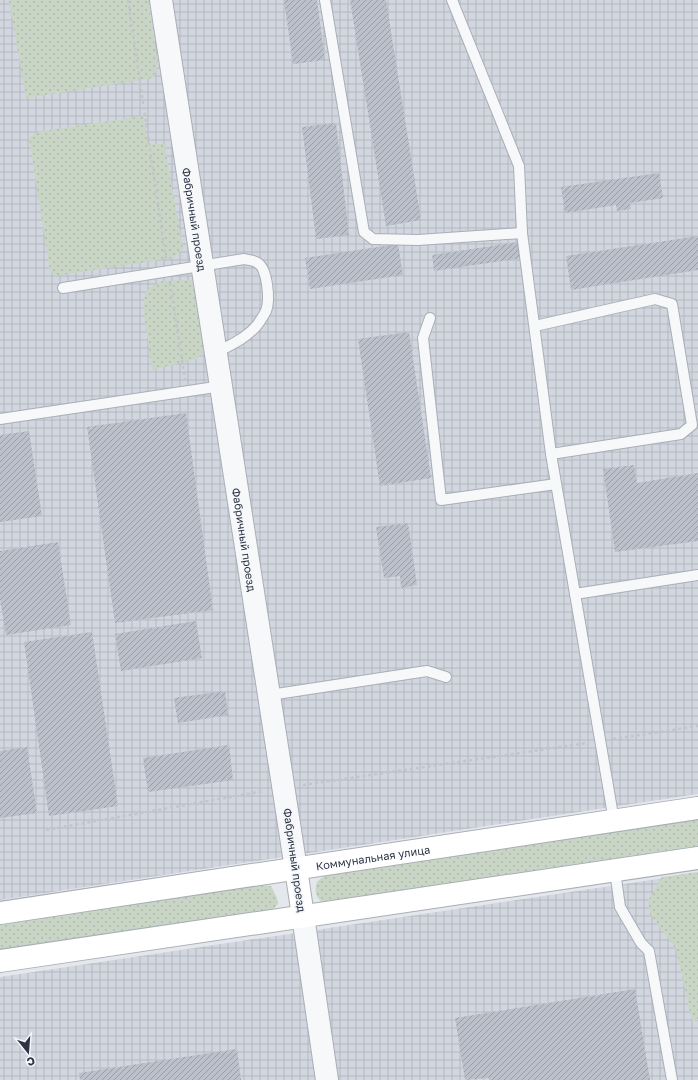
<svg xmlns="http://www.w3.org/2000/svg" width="698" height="1080" viewBox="0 0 698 1080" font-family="'Golos Text',sans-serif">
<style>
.industrial{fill:url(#industrial-grid)}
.grass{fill:url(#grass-dots)}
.building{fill:url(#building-hatch)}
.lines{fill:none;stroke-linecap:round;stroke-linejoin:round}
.service-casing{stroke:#a9aeb7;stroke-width:12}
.tertiary-casing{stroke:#a9aeb7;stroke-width:24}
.secondary-casing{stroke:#a9aeb7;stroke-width:24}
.path{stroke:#c2c5cb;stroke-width:2.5;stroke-dasharray:3 3;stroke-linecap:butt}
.service{stroke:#f7f8fa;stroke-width:10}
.tertiary{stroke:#f7f8fa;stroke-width:22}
.secondary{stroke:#fff;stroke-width:22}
.labels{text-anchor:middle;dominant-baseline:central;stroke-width:3.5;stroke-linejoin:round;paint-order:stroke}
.street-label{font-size:11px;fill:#2b3445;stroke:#f4f6f9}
</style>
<defs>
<pattern id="industrial-grid" width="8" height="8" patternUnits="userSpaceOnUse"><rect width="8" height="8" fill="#d2d6de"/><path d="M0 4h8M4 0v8" fill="none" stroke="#b4b8c0"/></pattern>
<pattern id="grass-dots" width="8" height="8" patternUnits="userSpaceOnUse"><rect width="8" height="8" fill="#c9d6c5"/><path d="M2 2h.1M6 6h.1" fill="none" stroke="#adb8ab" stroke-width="1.8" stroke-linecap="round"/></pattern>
<pattern id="building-hatch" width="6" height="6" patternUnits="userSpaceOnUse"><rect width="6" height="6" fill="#bbc0ca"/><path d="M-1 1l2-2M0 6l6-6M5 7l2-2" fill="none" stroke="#989da6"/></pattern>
</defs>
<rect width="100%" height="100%" fill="#e4e7ec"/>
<!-- industrial -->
<g class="industrial">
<polygon points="0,0 698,0 698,794 0,900"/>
<polygon points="698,873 698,1080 0,1080 0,977"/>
</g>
<!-- grass -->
<g class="grass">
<polygon points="9,0 148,0 158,66 153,78 26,98"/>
<polygon points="143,116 148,145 164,143 183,249 173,258 55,276 50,270 29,138 37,132"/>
<polygon points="192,280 205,350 196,359 152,370 143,305 145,293 151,287 162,281"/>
<path d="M698 818V849L324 903C316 899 314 891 317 882L325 875Z"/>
<polygon points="698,872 698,1020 692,1021 676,949 650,914 648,901 662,877"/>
<polygon points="260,885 271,886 277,898 278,904 271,912 0,954 0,923"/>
</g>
<!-- building -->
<g class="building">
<polygon points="284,0 317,0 325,60 293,64"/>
<polygon points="350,0 386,0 421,220 386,226"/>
<polygon points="336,123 349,235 316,239 302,127"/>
<polygon points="659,173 663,198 630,203 631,209 617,211 616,205 565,213 561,187"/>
<polygon points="698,236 698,270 571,290 566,256"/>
<polygon points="518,242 521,258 434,271 432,255"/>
<polygon points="398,244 403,275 310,289 305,258"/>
<polygon points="409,332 431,478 380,486 358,339"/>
<polygon points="186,413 213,610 115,623 87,427"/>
<polygon points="29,431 42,516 0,522 0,435"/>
<polygon points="634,465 637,483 698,473 698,541 615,552 603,469"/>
<polygon points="408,523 417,585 401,588 400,576 384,578 376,527"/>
<polygon points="58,542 71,625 6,635 0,599 0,551"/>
<polygon points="196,621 202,658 121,671 115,634"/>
<polygon points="92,632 118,806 49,816 24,642"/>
<polygon points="225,691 228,715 178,723 174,698"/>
<polygon points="229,745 233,780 148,792 143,758"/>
<polygon points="27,747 37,813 0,818 0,751"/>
<polygon points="635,989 650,1080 489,1080 489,1078 465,1080 455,1018"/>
<polygon points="237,1049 241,1080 80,1080 79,1073"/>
</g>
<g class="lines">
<defs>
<g id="service">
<polyline points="325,0 364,232 373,239 418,240 522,233"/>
<polyline points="452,0 519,166 522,233 551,454 614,821"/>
<path d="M63 288 244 259C247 260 253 260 256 262 268 267 270 300 266 311 264 315 260 321 258 324 248 337 231 345 217 352"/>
<polyline points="430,318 423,338 441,500 556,484"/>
<polyline points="535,326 655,299 672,304 692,425 681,434 551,454"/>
<polyline points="0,419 222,386"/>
<polyline points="575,594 698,575"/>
<polyline points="270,695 427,671 446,677"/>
<polyline points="615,871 620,907 641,943 649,951 672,1080"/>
</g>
<g id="tertiary">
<path id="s1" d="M161 0 296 869"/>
<polyline points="303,916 327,1080"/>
</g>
<g id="secondary">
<polyline points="296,869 303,916"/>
<path id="s2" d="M0 913 698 808"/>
<polyline points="0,961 698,858"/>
</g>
</defs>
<!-- service casing -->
<use href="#service" class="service-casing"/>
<!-- tertiary casing -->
<use href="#tertiary" class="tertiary-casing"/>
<!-- secondary casing -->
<use href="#secondary" class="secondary-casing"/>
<!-- path -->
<g class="path">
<polyline points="128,0 166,259"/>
<polyline points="170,283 185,379"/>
<polyline points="613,739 698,726"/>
<polyline points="303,785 587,743"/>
<polyline points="46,830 264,791"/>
</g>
<!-- service -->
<use href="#service" class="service"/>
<!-- tertiary -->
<use href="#tertiary" class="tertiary"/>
<!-- secondary -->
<use href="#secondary" class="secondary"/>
</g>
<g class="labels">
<!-- street labels -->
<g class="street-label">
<text stroke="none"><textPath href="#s1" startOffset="222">Фабричный проезд</textPath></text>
<text stroke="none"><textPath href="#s1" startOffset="546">Фабричный проезд</textPath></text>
<text stroke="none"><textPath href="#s2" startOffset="377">Коммунальная улица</textPath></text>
<text transform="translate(295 860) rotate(82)">Фабричный проезд</text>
</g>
</g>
<!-- north arrow -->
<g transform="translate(28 1052) rotate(163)" stroke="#f4f6f9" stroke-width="3" paint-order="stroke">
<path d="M0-3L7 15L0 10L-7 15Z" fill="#2b3445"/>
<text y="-6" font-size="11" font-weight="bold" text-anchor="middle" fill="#2b3445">С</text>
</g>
</svg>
